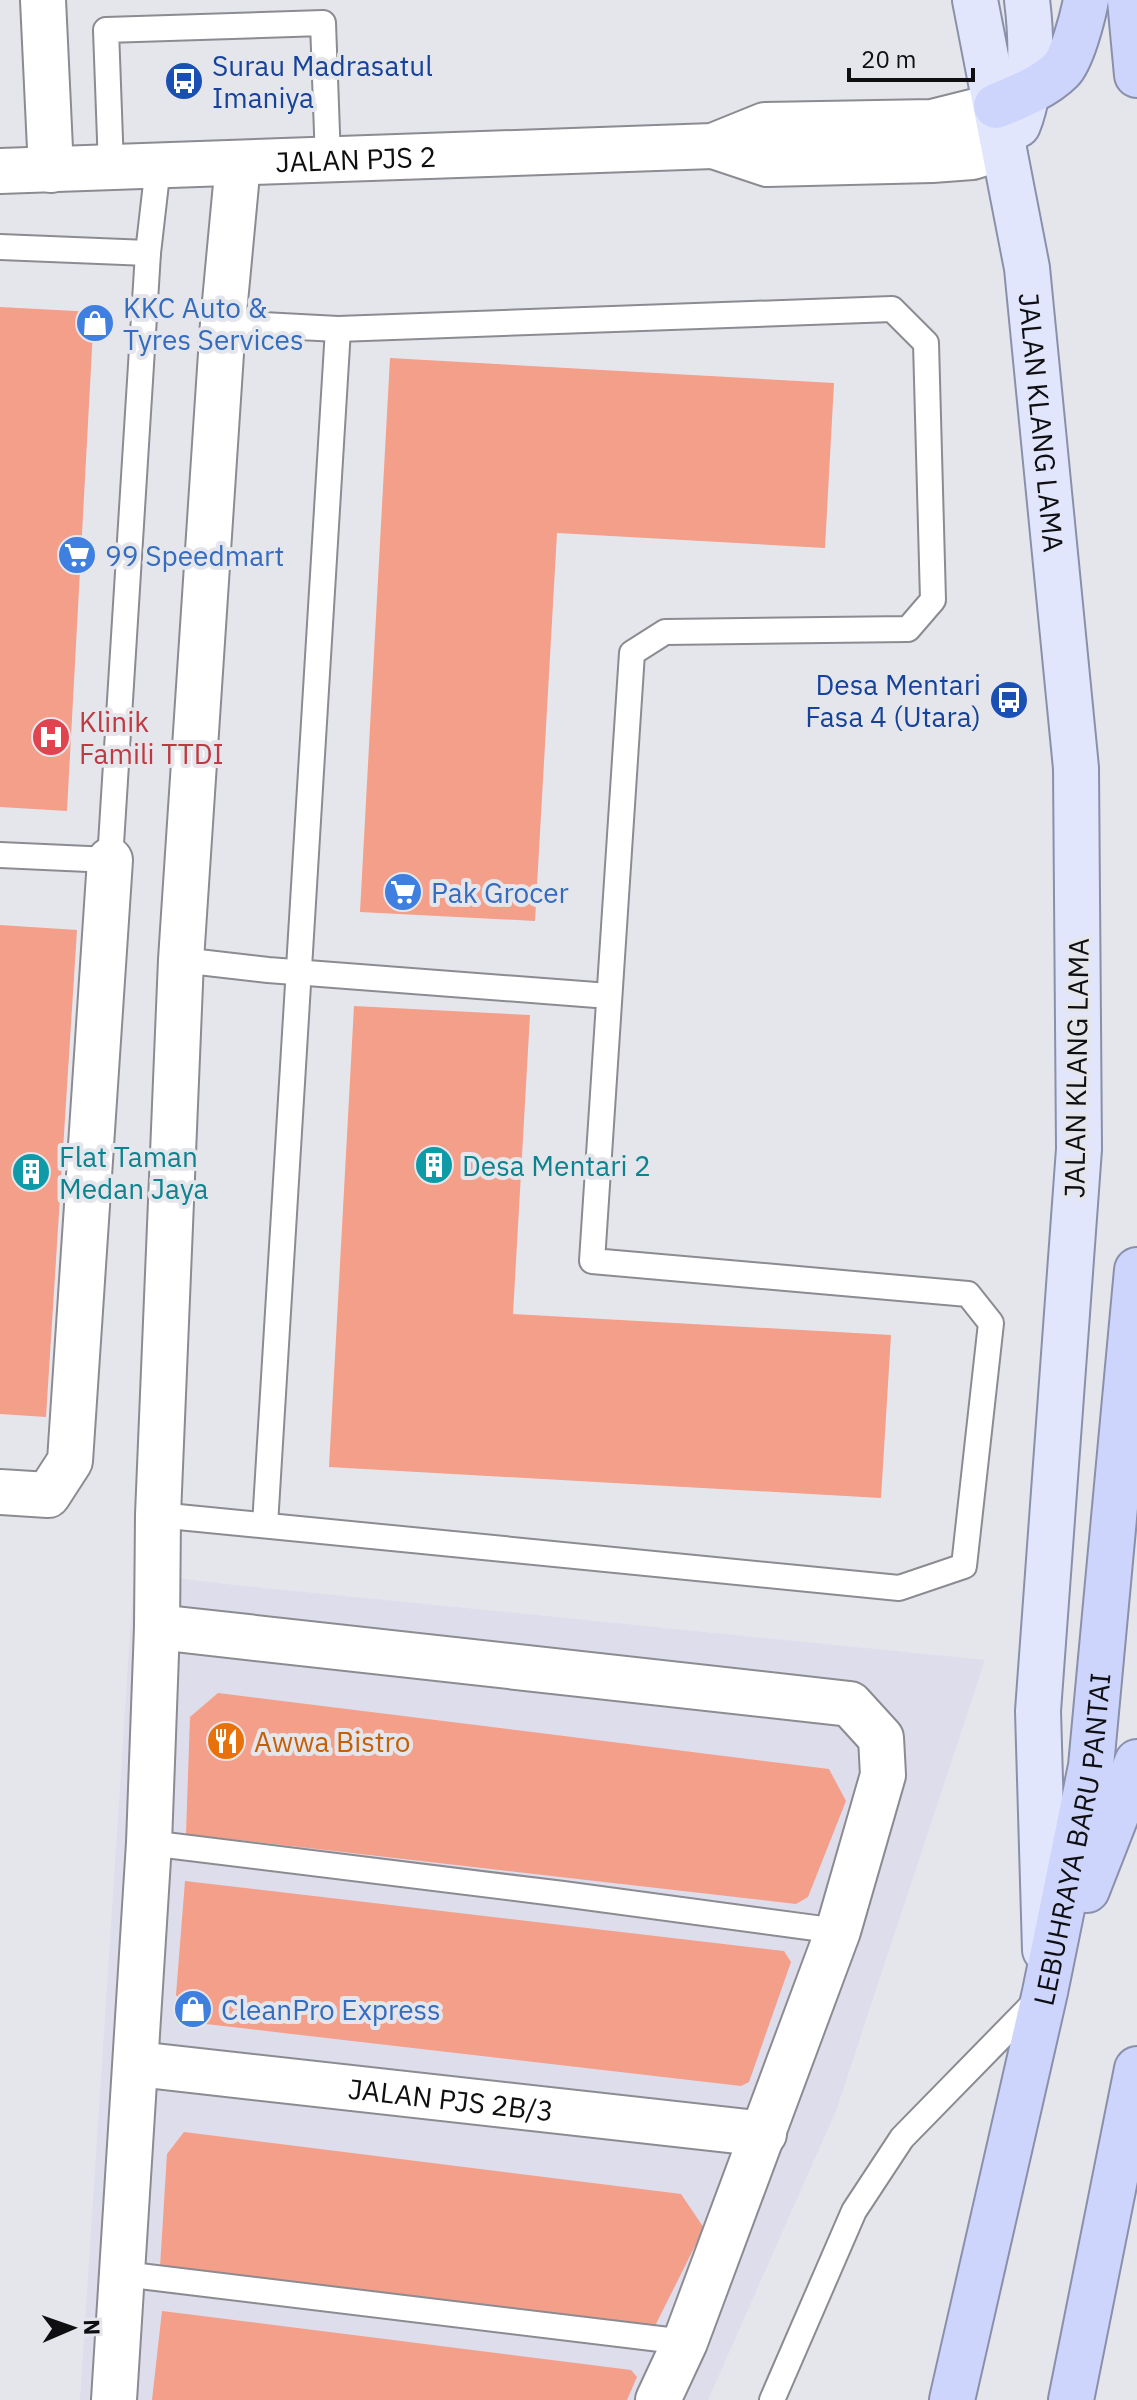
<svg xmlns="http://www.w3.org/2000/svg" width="1137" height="2400" viewBox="0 0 1137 2400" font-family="'IBM Plex Sans',sans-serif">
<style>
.built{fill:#ddddeb}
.building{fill:#f39f8a}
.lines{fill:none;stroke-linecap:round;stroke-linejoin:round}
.service-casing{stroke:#8b8b91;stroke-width:28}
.minor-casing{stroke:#8b8b91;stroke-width:48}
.secondary-casing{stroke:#8b8b91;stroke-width:48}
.primary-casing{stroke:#8a90aa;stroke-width:48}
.motorway-casing{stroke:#8a90aa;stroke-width:48}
.service{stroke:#fff;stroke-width:24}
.minor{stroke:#fff;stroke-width:44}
.secondary{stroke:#fff;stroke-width:44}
.primary{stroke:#e1e6fd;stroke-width:44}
.motorway{stroke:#cdd5fc;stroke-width:44}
.labels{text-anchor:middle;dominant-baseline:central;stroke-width:8;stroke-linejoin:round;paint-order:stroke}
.transit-label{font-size:28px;fill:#164399;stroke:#e5e6ec;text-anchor:start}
.street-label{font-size:28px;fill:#0f0f12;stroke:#e5e6ec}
.shop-label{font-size:28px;fill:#366cbe;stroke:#e5e6ec;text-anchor:start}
.health-label{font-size:28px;fill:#be3a42;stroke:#e5e6ec;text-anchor:start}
.culture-label{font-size:28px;fill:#0d838f;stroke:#e5e6ec;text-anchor:start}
.food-label{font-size:28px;fill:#c56008;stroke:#e5e6ec;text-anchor:start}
</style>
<rect width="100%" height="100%" fill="#e5e6ec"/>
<!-- built -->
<polygon class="built" points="134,1573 234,1585 985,1660 836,2111 708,2400 80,2400"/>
<!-- building -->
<g class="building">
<polygon points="0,307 94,312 67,811 0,807"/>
<polygon points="390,358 834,383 825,548 557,533 535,921 360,912"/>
<polygon points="0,925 77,930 46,1417 0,1414"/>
<polygon points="354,1006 530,1015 513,1314 891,1335 881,1498 329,1467"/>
<polygon points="218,1693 829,1769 846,1801 808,1897 796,1904 186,1834 190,1717"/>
<polygon points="185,1881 784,1951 791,1962 749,2082 741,2086 197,2023 176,1995"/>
<polygon points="184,2132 681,2194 704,2228 653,2330 160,2267 167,2154"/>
<polygon points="162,2311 631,2370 637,2377 627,2400 152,2400"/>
</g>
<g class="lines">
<defs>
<g id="service">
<polyline points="111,167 106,30 323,23 328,160"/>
<polyline points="0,247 148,253"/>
<polyline points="0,855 110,860 148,253 158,166"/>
<polyline points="181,960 268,970 609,996"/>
<polyline points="158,1515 899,1588 964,1566 991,1323 968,1294 592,1261 632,653 665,632 908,629 933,600 926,343 892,309 338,329 223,323"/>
<polyline points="265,1525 338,329"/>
<polyline points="149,1843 563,1894 838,1931"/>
<polyline points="123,2274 685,2342"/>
<polyline points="772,2400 854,2211 902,2138 1036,2001"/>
</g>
<g id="minor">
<polyline points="43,0 51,170"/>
<polyline points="0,1492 48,1495 70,1461 110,860"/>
<polyline points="157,1627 850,1704 881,1738 883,1775 838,1931 685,2342 658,2400"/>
<path id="s1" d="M137 2064 764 2134"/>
<polyline points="114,2400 149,1843 157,1627 158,1515 181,960 223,323 238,163"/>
</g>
<g id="secondary">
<polyline points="713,146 767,164 932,160 972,157 1004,147"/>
<path id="s2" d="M0 171 713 146 765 125 932 122 996 106"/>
</g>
<g id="primary">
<path id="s3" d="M975 0 1027 268 1076 768 1079 1149 1038 1711 1045 1950"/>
<path d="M1018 125C1033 87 1032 40 1027 0"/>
</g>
<g id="motorway">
<polyline points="1130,0 1137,75"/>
<path d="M996 106C1018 97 1044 87 1061 70 1072 59 1083 16 1086 0"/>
<polyline points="1087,1890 1137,1762"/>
<path id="s4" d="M952 2400 1045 1992 1091 1766 1137 1270"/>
<polyline points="1071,2400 1137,2069"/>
</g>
</defs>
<!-- service casing -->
<use href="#service" class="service-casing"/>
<!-- minor casing -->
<use href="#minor" class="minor-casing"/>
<!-- secondary casing -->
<use href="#secondary" class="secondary-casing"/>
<!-- primary casing -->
<use href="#primary" class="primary-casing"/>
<!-- motorway casing -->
<use href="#motorway" class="motorway-casing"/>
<!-- service -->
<use href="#service" class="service"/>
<!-- minor -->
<use href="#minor" class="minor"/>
<!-- secondary -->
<use href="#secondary" class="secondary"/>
<!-- primary -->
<use href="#primary" class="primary"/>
<!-- motorway -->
<use href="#motorway" class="motorway"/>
</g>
<!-- icons -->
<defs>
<symbol id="bus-disc" viewBox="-11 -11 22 22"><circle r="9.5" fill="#1a4fb4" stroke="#e5e6ec"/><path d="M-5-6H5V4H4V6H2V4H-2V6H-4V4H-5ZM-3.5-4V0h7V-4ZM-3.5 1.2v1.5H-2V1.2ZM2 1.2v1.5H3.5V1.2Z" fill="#fff"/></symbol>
<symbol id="shop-disc" viewBox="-11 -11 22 22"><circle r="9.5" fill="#3f7fe0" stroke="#e5e6ec"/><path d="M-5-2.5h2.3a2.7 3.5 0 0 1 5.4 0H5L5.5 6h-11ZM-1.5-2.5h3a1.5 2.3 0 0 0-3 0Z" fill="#fff"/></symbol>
<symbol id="supermarket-disc" viewBox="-11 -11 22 22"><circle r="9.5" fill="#3f7fe0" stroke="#e5e6ec"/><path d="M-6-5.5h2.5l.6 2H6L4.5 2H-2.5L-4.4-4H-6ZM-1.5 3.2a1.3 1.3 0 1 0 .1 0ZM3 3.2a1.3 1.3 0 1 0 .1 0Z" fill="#fff"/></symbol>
<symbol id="hospital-disc" viewBox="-11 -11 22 22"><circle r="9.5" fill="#e0444e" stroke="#e5e6ec"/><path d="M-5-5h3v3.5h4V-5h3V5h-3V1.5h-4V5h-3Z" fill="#fff"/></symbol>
<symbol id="building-disc" viewBox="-11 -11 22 22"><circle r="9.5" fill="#0f9aa8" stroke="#e5e6ec"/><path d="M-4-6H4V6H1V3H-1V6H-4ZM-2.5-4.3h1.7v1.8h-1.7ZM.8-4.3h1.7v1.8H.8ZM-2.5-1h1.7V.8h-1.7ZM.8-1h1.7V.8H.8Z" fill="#fff"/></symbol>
<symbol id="restaurant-disc" viewBox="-11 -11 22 22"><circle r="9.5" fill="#e8710a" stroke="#e5e6ec"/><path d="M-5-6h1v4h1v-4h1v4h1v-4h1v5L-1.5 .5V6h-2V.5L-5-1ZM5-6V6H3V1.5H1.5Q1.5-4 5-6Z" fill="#fff"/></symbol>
</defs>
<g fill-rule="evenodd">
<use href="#bus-disc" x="162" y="59" width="44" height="44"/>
<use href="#shop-disc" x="73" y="301" width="44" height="44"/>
<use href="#supermarket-disc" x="55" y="533" width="44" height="44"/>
<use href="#bus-disc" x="987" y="678" width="44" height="44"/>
<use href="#hospital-disc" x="29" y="715" width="44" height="44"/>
<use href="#supermarket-disc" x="381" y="870" width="44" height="44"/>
<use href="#building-disc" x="412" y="1143" width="44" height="44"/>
<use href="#building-disc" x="9" y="1150" width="44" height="44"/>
<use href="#restaurant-disc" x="204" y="1719" width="44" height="44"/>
<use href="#shop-disc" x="171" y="1987" width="44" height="44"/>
</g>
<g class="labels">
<!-- transit labels -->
<g class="transit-label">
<text x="212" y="65">Surau Madrasatul<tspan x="212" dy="32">Imaniya</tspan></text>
<text x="981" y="684" text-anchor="end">Desa Mentari<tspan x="981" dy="32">Fasa 4 (Utara)</tspan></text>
</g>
<!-- street labels -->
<g class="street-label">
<text stroke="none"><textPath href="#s2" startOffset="356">JALAN PJS 2</textPath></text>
<text stroke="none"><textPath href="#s3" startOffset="428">JALAN KLANG LAMA</textPath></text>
<text transform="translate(1076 1068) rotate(-89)">JALAN KLANG LAMA</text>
<text stroke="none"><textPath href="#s4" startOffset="574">LEBUHRAYA BARU PANTAI</textPath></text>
<text stroke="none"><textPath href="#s1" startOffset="316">JALAN PJS 2B/3</textPath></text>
</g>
<!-- shop labels -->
<g class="shop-label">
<text x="123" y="307">KKC Auto &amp;<tspan x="123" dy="32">Tyres Services</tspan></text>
<text x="105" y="555">99 Speedmart</text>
<text x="431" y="892">Pak Grocer</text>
<text x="221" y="2009">CleanPro Express</text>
</g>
<!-- health labels -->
<g class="health-label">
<text x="79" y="721">Klinik<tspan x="79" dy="32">Famili TTDI</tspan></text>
</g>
<!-- culture labels -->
<g class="culture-label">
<text x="59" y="1156">Flat Taman<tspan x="59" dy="32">Medan Jaya</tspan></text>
<text x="462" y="1165">Desa Mentari 2</text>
</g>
<!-- food labels -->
<g class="food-label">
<text x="254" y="1741">Awwa Bistro</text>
</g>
</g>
<!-- north arrow -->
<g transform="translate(72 2328) rotate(88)" stroke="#e5e6ec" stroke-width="6" paint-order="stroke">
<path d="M0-6L14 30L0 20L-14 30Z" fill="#0f0f12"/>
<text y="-12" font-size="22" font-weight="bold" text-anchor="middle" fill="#0f0f12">N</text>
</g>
<!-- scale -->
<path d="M849 68v12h124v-12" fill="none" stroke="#0f0f12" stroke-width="4"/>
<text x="861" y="68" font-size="24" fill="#0f0f12" stroke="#e5e6ec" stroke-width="6" paint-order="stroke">20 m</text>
</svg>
